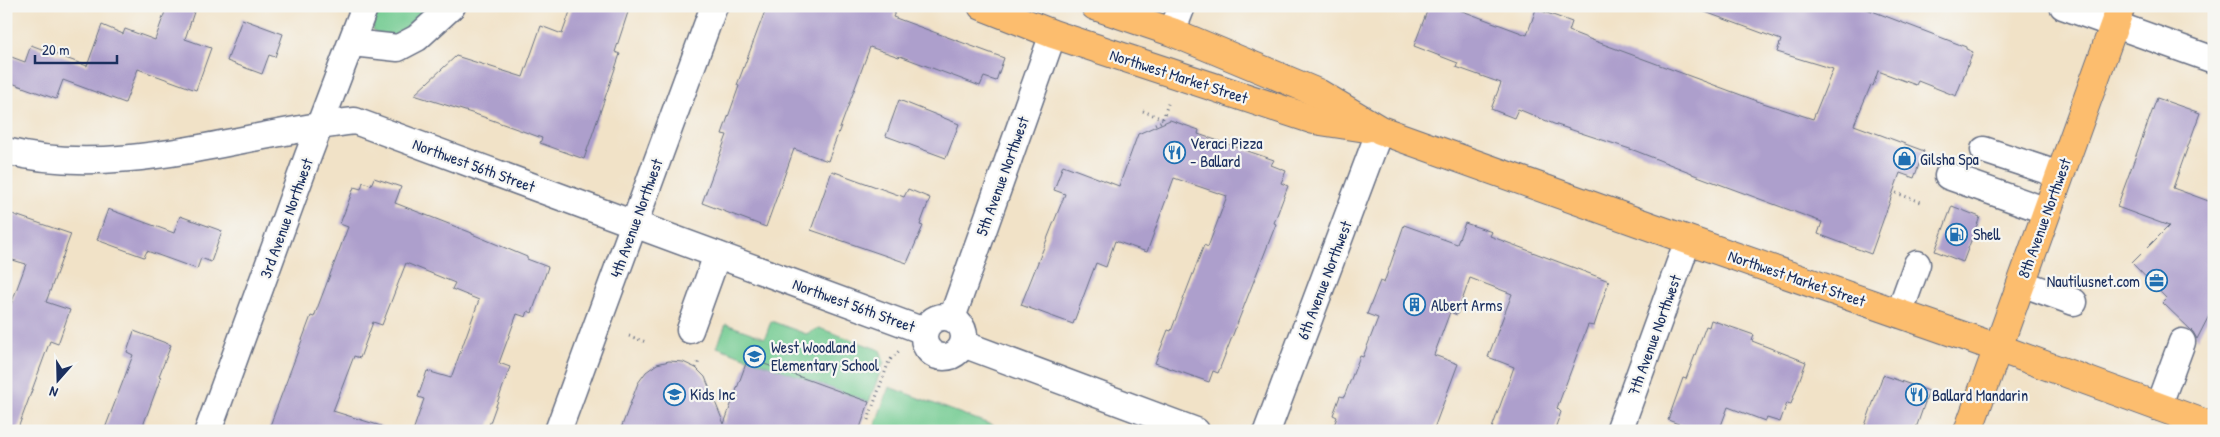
<svg xmlns="http://www.w3.org/2000/svg" width="2220" height="437" viewBox="0 0 2220 437" font-family="'Patrick Hand',sans-serif">
<style>
.green{fill:#71ca90;stroke:#467c77}
.building{fill:#ad9fcc}
.lines{fill:none;stroke-linecap:round;stroke-linejoin:round}
.minor-casing{stroke:#666e83;stroke-width:29}
.major-casing{stroke:#666e83;stroke-width:30}
.path{stroke:#666e83;stroke-width:3;stroke-dasharray:1 4;stroke-linecap:butt}
.minor{stroke:#fff;stroke-width:26}
.major{stroke:#fcbd6e;stroke-width:28}
.labels{text-anchor:middle;dominant-baseline:central;stroke-width:4.5;stroke-linejoin:round;paint-order:stroke}
.street-label{font-size:16px;fill:#1b2f5e;stroke:#f6f6f2}
.poi-label{font-size:16px;fill:#1b2f5e;stroke:#f6f6f2;text-anchor:start}
</style>
<rect width="100%" height="100%" fill="#f6f6f2"/>
<filter id="ink" filterUnits="userSpaceOnUse"><feTurbulence type="fractalNoise" baseFrequency=".02" numOctaves="2"/><feDisplacementMap in="SourceGraphic" scale="10" xChannelSelector="R" yChannelSelector="G"/><feConvolveMatrix kernelMatrix="1 2 1 2 8 2 1 2 1" color-interpolation-filters="sRGB"/></filter>
<filter id="wash" filterUnits="userSpaceOnUse"><feTurbulence type="fractalNoise" baseFrequency=".0096" numOctaves="4" result="noise"/><feDisplacementMap in="SourceGraphic" scale="20" xChannelSelector="R" yChannelSelector="G"/><feGaussianBlur stdDeviation="1.12" result="paint"/><feColorMatrix in="noise" values="0 0 0 0 0 0 0 0 0 0 0 0 0 0 0 0 0 1.4 0 .05"/><feComposite in="paint" operator="in"/></filter>
<g filter="url(#wash)">
<rect width="100%" height="100%" fill="#f1e2c7"/>
<!-- green -->
<g class="green">
<polygon points="379,6 439,6 402,38 379,36 373,30 373,21"/>
<polygon points="771,321 806,334 819,328 880,350 884,362 869,402 717,347 726,324 765,338"/>
<polygon points="889,387 1008,431 873,431"/>
</g>
<g id="blocks">
<!-- building -->
<g class="building">
<polygon points="167,6 196,6 185,39 211,48 196,90 138,69 125,103 63,80 56,99 6,81 6,55 25,62 31,45 87,66 102,25 123,34 125,29 155,40"/>
<polygon points="572,6 630,6 615,52 620,54 584,159 540,143 542,138 478,115 414,95 456,56 523,77 541,26 562,34"/>
<polygon points="767,6 880,6 895,12 893,17 1004,58 996,81 984,77 980,86 900,56 899,57 870,47 828,161 794,149 766,227 702,203 727,135 722,134 739,86 737,85"/>
<polygon points="1429,6 1449,6 1527,35 1536,9 1572,22 1569,31 1592,40 1760,102 1813,119 1833,69 1777,52 1781,40 1697,9 1698,6 1859,6 1966,47 1966,49 1973,52 1956,96 1918,81 1916,85 1878,71 1873,86 1871,85 1854,125 1924,151 1914,178 1900,173 1871,254 1818,234 1822,222 1692,174 1692,173 1636,151 1554,124 1518,109 1514,118 1491,109 1501,83 1456,67 1458,63 1414,46"/>
<polygon points="242,19 283,34 275,57 269,55 262,74 227,61"/>
<polygon points="2157,98 2200,113 2173,188 2214,203 2214,306 2197,339 2193,332 2163,303 2167,299 2132,263 2169,226 2117,207"/>
<polygon points="899,100 959,124 946,158 886,136"/>
<polygon points="1170,120 1199,130 1198,134 1274,160 1271,165 1286,171 1281,183 1288,186 1274,223 1276,224 1218,373 1213,371 1209,382 1155,363 1168,330 1171,331 1204,245 1208,247 1227,196 1174,178 1147,252 1115,241 1106,267 1096,263 1073,324 1021,305 1065,194 1054,190 1063,165 1119,186 1138,134"/>
<polygon points="832,171 904,197 908,189 930,198 920,225 923,226 907,263 811,230"/>
<polygon points="374,178 401,187 395,203 472,233 472,234 527,257 527,259 548,267 532,313 528,311 526,317 517,314 499,363 510,367 487,431 413,431 424,399 418,397 427,371 451,378 479,300 452,289 455,283 406,263 382,325 373,322 360,358 354,356 333,411 381,426 380,431 268,431 311,316 314,317 348,227 340,224 354,187 361,189 363,182 371,185"/>
<polygon points="1952,206 1980,217 1963,262 1935,251"/>
<polygon points="108,209 174,233 180,216 222,231 211,262 201,258 197,269 147,251 144,257 97,240"/>
<polygon points="12,214 71,234 46,302 70,310 58,344 50,341 17,431 6,431 6,318 26,264 6,258 6,231"/>
<polygon points="1465,223 1492,232 1490,236 1609,281 1594,326 1588,325 1557,408 1561,412 1554,431 1491,431 1514,367 1488,357 1512,294 1470,278 1457,315 1450,312 1434,355 1458,364 1433,431 1332,431 1337,417 1333,415 1340,396 1344,397 1360,356 1363,357 1378,318 1367,314 1380,281 1384,283 1404,225 1457,244"/>
<polygon points="1711,320 1754,335 1752,341 1806,362 1791,404 1787,403 1780,422 1767,418 1765,421 1728,407 1719,431 1697,431 1668,420 1683,378 1686,379 1706,326 1709,327"/>
<polygon points="134,331 171,345 159,376 161,377 141,431 104,431 133,355 127,352"/>
<polygon points="748,358 869,402 859,431 620,431 638,383 646,372 657,364 669,361 683,362 696,368 705,377 724,424"/>
<polygon points="1883,375 1929,391 1915,431 1863,431"/>
</g>
</g>
</g>
<g filter="url(#ink)">
<use href="#blocks" fill-opacity="0" stroke="#666e83" stroke-width="1"/>
<g class="lines">
<defs>
<g id="minor">
<polyline points="2063,6 2214,60"/>
<polyline points="1172,32 1182,6"/>
<polyline points="352,43 398,48 417,38 452,6"/>
<polyline points="1984,150 2060,175"/>
<path d="M6 151C117 180 244 133 355 121L924 331"/>
<polyline points="1948,176 2047,211"/>
<polyline points="2021,283 2074,302"/>
<polyline points="1899,314 1917,264"/>
<circle cx="944" cy="337" r="20"/>
<polyline points="952,318 1053,34"/>
<polyline points="690,330 717,255"/>
<polyline points="963,344 1196,431"/>
<polyline points="2158,407 2182,342"/>
<polyline points="208,431 308,156 365,6"/>
<polyline points="558,431 714,6"/>
<polyline points="1267,431 1380,130"/>
<polyline points="1619,431 1688,240"/>
</g>
<g id="major">
<polyline points="982,6 1053,34 1314,120 1366,128"/>
<polyline points="1095,6 1172,32 1318,93 1380,130 1688,240 1998,348 2214,427"/>
<polyline points="1968,431 2121,6"/>
</g>
</defs>
<!-- minor casing -->
<use href="#minor" class="minor-casing"/>
<!-- major casing -->
<use href="#major" class="major-casing"/>
<!-- path -->
<g class="path">
<polyline points="1143,111 1163,119"/>
<polyline points="1155,124 1162,121 1169,101"/>
<polyline points="1896,193 1921,202"/>
<polyline points="629,336 646,342"/>
<polyline points="696,368 699,361"/>
<polyline points="868,420 889,361 899,351"/>
</g>
<!-- minor -->
<use href="#minor" class="minor"/>
<!-- major -->
<use href="#major" class="major"/>
</g>
</g>
<!-- icons -->
<defs>
<symbol id="restaurant-ring" viewBox="-11 -11 22 22"><circle r="9.5" fill="#f6f6f2" stroke="#1f6fb2" stroke-width="1.5"/><path d="M-5-6h1v4h1v-4h1v4h1v-4h1v5L-1.5 .5V6h-2V.5L-5-1ZM5-6V6H3V1.5H1.5Q1.5-4 5-6Z" fill="#1f6fb2"/></symbol>
<symbol id="shop-ring" viewBox="-11 -11 22 22"><circle r="9.5" fill="#f6f6f2" stroke="#1f6fb2" stroke-width="1.5"/><path d="M-5-2.5h2.3a2.7 3.5 0 0 1 5.4 0H5L5.5 6h-11ZM-1.5-2.5h3a1.5 2.3 0 0 0-3 0Z" fill="#1f6fb2"/></symbol>
<symbol id="fuel-ring" viewBox="-11 -11 22 22"><circle r="9.5" fill="#f6f6f2" stroke="#1f6fb2" stroke-width="1.5"/><path d="M-5.5-6h7V0h2V4h1.3V-2.5L3-4.5l.8-.8L6-3V5H2.5V1h-1V6h-7ZM-4.2-4.7v3.2H.2V-4.7Z" fill="#1f6fb2"/></symbol>
<symbol id="office-ring" viewBox="-11 -11 22 22"><circle r="9.5" fill="#f6f6f2" stroke="#1f6fb2" stroke-width="1.5"/><path d="M-6-3h4V-5.5h4V-3h4V5H-6ZM-1-4.5V-3h2v-1.5ZM-6 0V1H6V0Z" fill="#1f6fb2"/></symbol>
<symbol id="building-ring" viewBox="-11 -11 22 22"><circle r="9.5" fill="#f6f6f2" stroke="#1f6fb2" stroke-width="1.5"/><path d="M-4-6H4V6H1V3H-1V6H-4ZM-2.5-4.3h1.7v1.8h-1.7ZM.8-4.3h1.7v1.8H.8ZM-2.5-1h1.7V.8h-1.7ZM.8-1h1.7V.8H.8Z" fill="#1f6fb2"/></symbol>
<symbol id="school-ring" viewBox="-11 -11 22 22"><circle r="9.5" fill="#f6f6f2" stroke="#1f6fb2" stroke-width="1.5"/><path d="M0-5L7-2L0 1L-7-2ZM-4 1L0 2.5L4 1V4Q0 6-4 4Z" fill="#1f6fb2"/></symbol>
</defs>
<g fill-rule="evenodd">
<use href="#restaurant-ring" x="1162" y="140" width="25" height="25"/>
<use href="#shop-ring" x="1892" y="146" width="25" height="25"/>
<use href="#fuel-ring" x="1944" y="222" width="25" height="25"/>
<use href="#office-ring" x="2144" y="268" width="25" height="25"/>
<use href="#building-ring" x="1402" y="292" width="25" height="25"/>
<use href="#school-ring" x="742" y="344" width="25" height="25"/>
<use href="#school-ring" x="662" y="382" width="25" height="25"/>
<use href="#restaurant-ring" x="1904" y="382" width="25" height="25"/>
</g>
<g class="labels">
<!-- street labels -->
<g class="street-label">
<text transform="translate(1179 76) rotate(18)">Northwest Market Street</text>
<text transform="translate(474 165) rotate(20)">Northwest 56th Street</text>
<text transform="translate(1002 176) rotate(-70)">5th Avenue Northwest</text>
<text transform="translate(286 218) rotate(-70)">3rd Avenue Northwest</text>
<text transform="translate(636 218) rotate(-70)">4th Avenue Northwest</text>
<text transform="translate(2044 218) rotate(-70)">8th Avenue Northwest</text>
<text transform="translate(1797 278) rotate(19)">Northwest Market Street</text>
<text transform="translate(1324 280) rotate(-69)">6th Avenue Northwest</text>
<text transform="translate(854 305) rotate(20)">Northwest 56th Street</text>
<text transform="translate(1654 335) rotate(-70)">7th Avenue Northwest</text>
</g>
<!-- poi labels -->
<g class="poi-label">
<text x="1190" y="143">Veraci Pizza<tspan x="1190" dy="18">- Ballard</tspan></text>
<text x="1920" y="159">Gilsha Spa</text>
<text x="1973" y="234">Shell</text>
<text x="2140" y="281" text-anchor="end">Nautilusnet.com</text>
<text x="1431" y="305">Albert Arms</text>
<text x="771" y="347">West Woodland<tspan x="771" dy="18">Elementary School</tspan></text>
<text x="690" y="394">Kids Inc</text>
<text x="1932" y="395">Ballard Mandarin</text>
</g>
</g>
<!-- margin -->
<rect width="2220" height="437" fill="none" stroke="#f6f6f2" stroke-width="25"/>
<!-- north arrow -->
<g transform="translate(58 380) rotate(200)" stroke="#f6f6f2" stroke-width="4" paint-order="stroke">
<path d="M0-4L9 19L0 12L-9 19Z" fill="#1b2f5e"/>
<text y="-8" font-size="14" font-weight="bold" text-anchor="middle" fill="#1b2f5e">N</text>
</g>
<!-- scale -->
<path d="M35 55v8h82v-8" fill="none" stroke="#1b2f5e" stroke-width="2.5"/>
<text x="42" y="55" font-size="15" fill="#1b2f5e" stroke="#f6f6f2" stroke-width="4" paint-order="stroke">20 m</text>
</svg>
